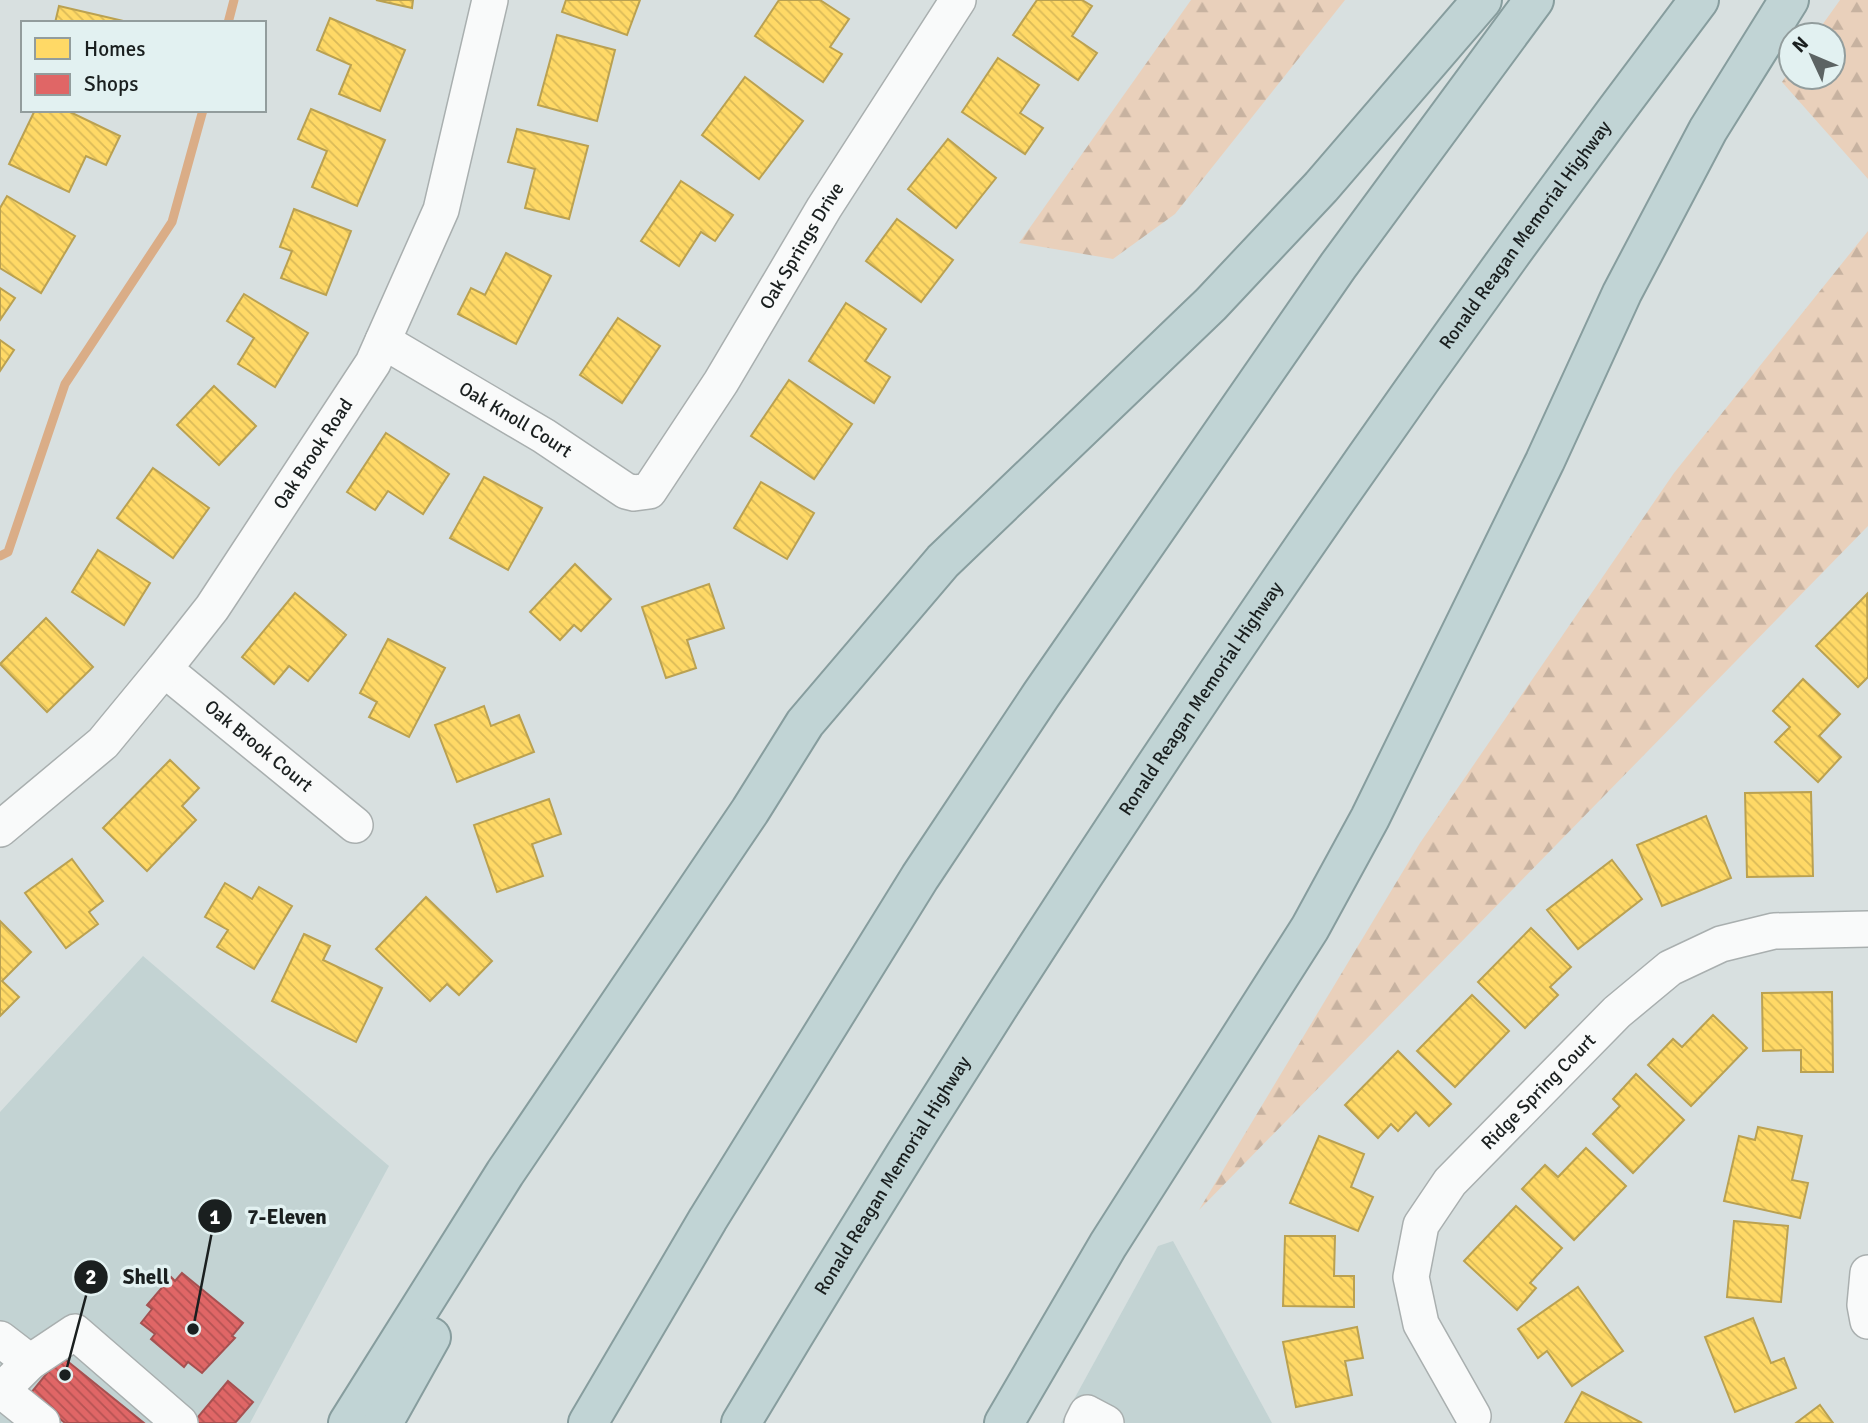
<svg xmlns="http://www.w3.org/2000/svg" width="1868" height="1423" viewBox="0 0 1868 1423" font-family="Signika,sans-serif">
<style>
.built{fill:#c3d3d3}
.forest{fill:url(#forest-firs)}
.homes{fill:url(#homes-back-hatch);stroke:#baa151;stroke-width:2}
.shops{fill:url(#shops-back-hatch);stroke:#a55151;stroke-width:2}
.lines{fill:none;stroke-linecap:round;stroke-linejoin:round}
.stream{stroke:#daad87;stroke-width:9}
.minor-casing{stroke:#a9afaf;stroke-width:38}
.highway-casing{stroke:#879d9e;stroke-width:42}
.minor{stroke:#f9fafa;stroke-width:35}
.highway{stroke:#c1d4d5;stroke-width:38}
.labels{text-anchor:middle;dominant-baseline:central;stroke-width:7;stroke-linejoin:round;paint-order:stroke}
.street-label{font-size:19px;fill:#1a1f1f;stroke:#e2f1f1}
.leader{fill:none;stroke:#1a1f1f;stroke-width:2.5}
.callout-dot{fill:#1a1f1f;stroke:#e2f1f1;stroke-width:2.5}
.mark-label{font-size:21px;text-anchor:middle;font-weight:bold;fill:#fff}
.callout-label{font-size:21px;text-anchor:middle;font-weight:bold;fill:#1a1f1f;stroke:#e2f1f1;stroke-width:7;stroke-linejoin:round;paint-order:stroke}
</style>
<defs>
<pattern id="forest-firs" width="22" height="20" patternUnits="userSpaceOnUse" patternTransform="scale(1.75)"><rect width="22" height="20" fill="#e9d0bb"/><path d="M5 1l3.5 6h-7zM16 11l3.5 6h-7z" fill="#c7b2a0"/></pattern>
<pattern id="homes-back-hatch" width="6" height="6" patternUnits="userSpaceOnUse" patternTransform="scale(1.75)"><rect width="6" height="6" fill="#ffd966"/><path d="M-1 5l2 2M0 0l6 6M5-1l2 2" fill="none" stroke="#daba58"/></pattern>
<pattern id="shops-back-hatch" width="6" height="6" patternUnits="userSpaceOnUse" patternTransform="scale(1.75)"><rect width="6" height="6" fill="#e06666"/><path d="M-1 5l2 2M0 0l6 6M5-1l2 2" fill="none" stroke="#b55353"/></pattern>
</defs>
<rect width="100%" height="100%" fill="#d8e0e0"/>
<!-- built -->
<g class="built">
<polygon points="143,956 389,1166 250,1423 0,1423 0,1112"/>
<polygon points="1173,1241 1272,1423 1061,1423 1158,1246"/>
</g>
<!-- forest -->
<g class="forest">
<polygon points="1191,0 1345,0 1175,214 1113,259 1019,243"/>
<polygon points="1840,0 1868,0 1868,179 1782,82 1791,69 1791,77 1833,77 1833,35 1815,35"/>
<polygon points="1868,231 1868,526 1199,1210 1420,843 1674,473"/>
</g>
<!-- homes -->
<g class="homes">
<polygon points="376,0 413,0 412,8"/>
<polygon points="566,0 640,0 627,35 562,12"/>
<polygon points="779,0 820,0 849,19 830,47 842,54 823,82 755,36"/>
<polygon points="1037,0 1082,0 1092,6 1072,36 1097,53 1078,80 1013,35"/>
<polygon points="59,6 128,22 128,23 55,23"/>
<polygon points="330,18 405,50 380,111 339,94 351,65 317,50"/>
<polygon points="557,35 615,50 597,121 538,105"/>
<polygon points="998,58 1039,85 1020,113 1043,128 1025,154 962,112"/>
<polygon points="745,77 803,121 759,179 702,135"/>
<polygon points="311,109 385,140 357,206 312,187 327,151 298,139"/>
<polygon points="35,110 66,110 120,136 106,165 86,156 69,192 9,164"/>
<polygon points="517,129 588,146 569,219 525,208 535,169 508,162"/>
<polygon points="948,139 996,178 956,228 908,189"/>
<polygon points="681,181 733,215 715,241 701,232 679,266 641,241"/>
<polygon points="7,196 75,236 41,293 0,268 0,208"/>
<polygon points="294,209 351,231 326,295 281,278 292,251 280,247"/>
<polygon points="897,219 953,260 921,302 866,261"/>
<polygon points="506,253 551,276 516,344 458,314 471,288 485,295"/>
<polygon points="0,288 15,298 0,320"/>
<polygon points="244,294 308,333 275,387 238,364 254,338 227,321"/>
<polygon points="846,303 886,329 865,361 890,377 874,403 809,361"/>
<polygon points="618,318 660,346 622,403 580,375"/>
<polygon points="0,340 14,350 0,371"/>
<polygon points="789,380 852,424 814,479 751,436"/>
<polygon points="214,386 256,426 219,465 177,425"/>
<polygon points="386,433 449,474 423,514 388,491 375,510 347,492"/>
<polygon points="153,468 209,508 173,558 117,518"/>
<polygon points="484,477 542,508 508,570 450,538"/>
<polygon points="761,482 814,513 787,559 734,528"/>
<polygon points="98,550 150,583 124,625 72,592"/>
<polygon points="575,564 611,599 581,631 574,625 560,640 530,612"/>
<polygon points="709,584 724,628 687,640 696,668 666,678 642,607"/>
<polygon points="295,593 346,635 308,681 289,666 274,684 242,657"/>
<polygon points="1867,594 1868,677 1858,687 1816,646"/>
<polygon points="46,618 93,667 47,712 0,664"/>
<polygon points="388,639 445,668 409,737 369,717 377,702 360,693"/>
<polygon points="1803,679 1840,714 1819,736 1841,757 1818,782 1775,742 1790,727 1773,711"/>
<polygon points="484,706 491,726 519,715 534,752 457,782 435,725"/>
<polygon points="170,760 199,788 182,806 196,820 147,871 103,828"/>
<polygon points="1811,792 1813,876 1747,877 1745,793"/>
<polygon points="549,799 561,834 532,844 543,876 497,892 474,825"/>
<polygon points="1706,816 1731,878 1662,906 1637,845"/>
<polygon points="72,859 103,901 89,912 98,924 66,948 25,893"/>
<polygon points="1612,860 1642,899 1578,949 1547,910"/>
<polygon points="225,883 252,899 259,887 292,906 254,969 217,947 228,930 205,917"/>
<polygon points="426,897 492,961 459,995 447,984 430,1001 376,949"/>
<polygon points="0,921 31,952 2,981 19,997 0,1016"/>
<polygon points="1531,928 1571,967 1550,987 1558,995 1525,1028 1478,982"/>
<polygon points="304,934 330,946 323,960 382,988 356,1042 272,1001"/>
<polygon points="1832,992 1833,1072 1801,1072 1801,1050 1763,1051 1762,993"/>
<polygon points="1472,995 1509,1031 1455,1087 1417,1051"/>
<polygon points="1713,1015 1747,1048 1691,1106 1648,1065 1673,1039 1682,1047"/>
<polygon points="1398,1051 1451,1104 1429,1126 1416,1112 1398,1131 1391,1124 1378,1138 1345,1105"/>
<polygon points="1636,1074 1684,1120 1633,1173 1593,1134 1620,1106 1613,1099"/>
<polygon points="1758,1127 1802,1136 1792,1180 1808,1183 1800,1218 1724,1201 1739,1136 1755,1140"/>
<polygon points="1319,1136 1364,1154 1351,1187 1373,1197 1358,1231 1290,1203"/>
<polygon points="1586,1148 1626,1186 1574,1240 1522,1189 1545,1165 1558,1177"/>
<polygon points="1516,1206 1562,1248 1530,1283 1536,1288 1517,1310 1464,1261"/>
<polygon points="1734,1221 1788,1226 1781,1302 1727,1297"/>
<polygon points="1285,1236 1335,1236 1334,1276 1354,1276 1354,1307 1283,1306"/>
<polygon points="1578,1287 1623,1351 1572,1386 1547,1351 1538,1358 1518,1329"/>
<polygon points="1753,1318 1771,1363 1784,1358 1796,1388 1735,1412 1705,1337"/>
<polygon points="1357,1327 1363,1358 1345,1361 1352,1395 1296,1407 1283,1342"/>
<polygon points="1582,1392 1642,1423 1565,1423"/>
<polygon points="1820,1405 1833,1423 1796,1423"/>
</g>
<!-- shops -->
<g class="shops">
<polygon points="182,1273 243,1323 232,1336 235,1338 202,1373 188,1362 184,1367 151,1339 155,1334 141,1323 152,1309 147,1305 171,1277 175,1281"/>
<polygon points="61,1356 144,1423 65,1423 30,1394"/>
<polygon points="228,1381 253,1402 235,1423 193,1423"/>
</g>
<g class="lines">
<!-- stream -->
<g class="stream">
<polyline points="228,23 234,0"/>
<polyline points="0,556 8,552 65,384 172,222 203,110"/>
</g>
<defs>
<g id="minor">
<path id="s1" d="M383 341 544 436 626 491 634 493 649 491 721 382 824 208 958 0"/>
<path id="s2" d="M164 669 355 825"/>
<path id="s3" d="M0 829 103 743 164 669 212 608 373 363 441 210 490 0"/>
<polyline points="1868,1273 1865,1305 1868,1321"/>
<polyline points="0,1339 30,1362 0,1392"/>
<polyline points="30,1362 75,1332 180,1423"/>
<polyline points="1,1390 42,1423"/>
<path id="s4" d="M1473 1416 1421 1324 1411 1277 1421 1225 1450 1182 1617 1012 1670 968 1721 944 1774 931 1868 929"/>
<polyline points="1082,1423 1087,1413 1106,1423"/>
</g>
<g id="highway">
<polyline points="348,1423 505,1173 750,811 805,723 943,561 1211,304 1321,187 1482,0"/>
<polyline points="383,1423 431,1337"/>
<polyline points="588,1423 708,1219 920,877 1041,695 1338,266 1534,0"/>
<path id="s5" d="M741 1423C1036 930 1352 458 1699 0"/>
<polyline points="1004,1423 1108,1245 1310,928 1370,818 1545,461 1622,293 1708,130 1789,0"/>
</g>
</defs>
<!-- minor casing -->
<use href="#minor" class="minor-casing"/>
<!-- highway casing -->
<use href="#highway" class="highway-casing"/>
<!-- minor -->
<use href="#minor" class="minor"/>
<!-- highway -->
<use href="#highway" class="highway"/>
</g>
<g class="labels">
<!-- street labels -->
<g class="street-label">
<text stroke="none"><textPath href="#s5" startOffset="1424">Ronald Reagan Memorial Highway</textPath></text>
<text stroke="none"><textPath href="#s1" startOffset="598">Oak Springs Drive</textPath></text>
<text stroke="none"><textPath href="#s1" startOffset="154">Oak Knoll Court</textPath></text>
<text stroke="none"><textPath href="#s3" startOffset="492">Oak Brook Road</textPath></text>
<text stroke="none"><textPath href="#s5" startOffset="858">Ronald Reagan Memorial Highway</textPath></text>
<text stroke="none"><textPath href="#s2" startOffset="122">Oak Brook Court</textPath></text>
<text stroke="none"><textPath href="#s4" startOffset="385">Ridge Spring Court</textPath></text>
<text stroke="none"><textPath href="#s5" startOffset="290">Ronald Reagan Memorial Highway</textPath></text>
</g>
</g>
<!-- callouts -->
<path class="leader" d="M193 1329L215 1216M65 1375L91 1277"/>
<g class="callout-dot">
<circle cx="193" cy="1329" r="7"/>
<circle cx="65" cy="1375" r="7"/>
<circle cx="215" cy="1216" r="18"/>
<circle cx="91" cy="1277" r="18"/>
</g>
<g class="mark-label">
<text x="215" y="1224">1</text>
<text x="91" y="1284">2</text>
</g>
<g class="callout-label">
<text x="287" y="1224">7-Eleven</text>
<text x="146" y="1284">Shell</text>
</g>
<!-- legend -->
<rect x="21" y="21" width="245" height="91" fill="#e2f1f1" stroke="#929d9d" stroke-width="2"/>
<rect x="35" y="38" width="35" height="21" fill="#ffd966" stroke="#929d9d" stroke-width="2"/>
<text x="84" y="56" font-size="21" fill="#1a1f1f">Homes</text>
<rect x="35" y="74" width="35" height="21" fill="#e06666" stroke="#929d9d" stroke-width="2"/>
<text x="84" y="91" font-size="21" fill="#1a1f1f">Shops</text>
<!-- north arrow -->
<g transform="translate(1812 56) rotate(314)"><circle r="33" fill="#e2f1f1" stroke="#929d9d" stroke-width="2"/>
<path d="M0-5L12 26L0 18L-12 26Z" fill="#5c6363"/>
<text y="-10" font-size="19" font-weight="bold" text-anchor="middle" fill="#1a1f1f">N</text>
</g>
</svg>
